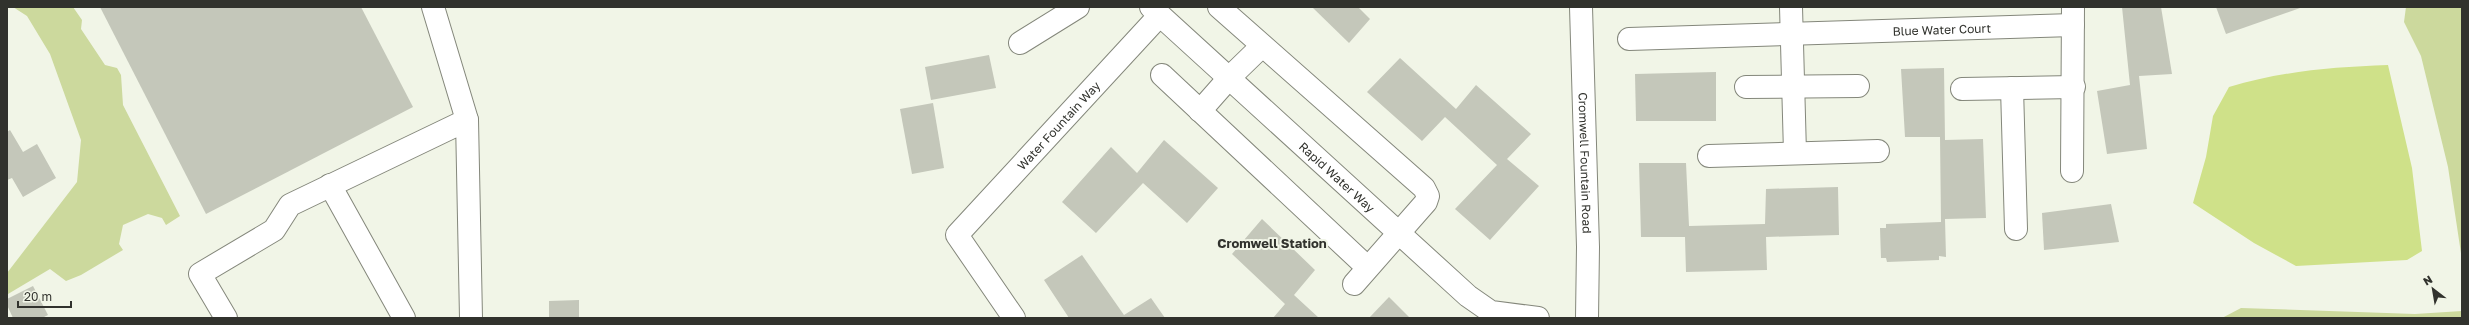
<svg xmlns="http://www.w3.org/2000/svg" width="2469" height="325" viewBox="0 0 2469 325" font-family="'Golos Text',sans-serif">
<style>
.green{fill:#ccd99d}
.water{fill:#cfe189}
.building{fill:#c4c7ba}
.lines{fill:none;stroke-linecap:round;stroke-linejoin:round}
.minor-casing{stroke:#84877b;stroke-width:24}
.minor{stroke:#fff;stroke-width:22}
.labels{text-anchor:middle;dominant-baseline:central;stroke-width:4;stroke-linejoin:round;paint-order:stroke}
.street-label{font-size:12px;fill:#31322d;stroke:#f1f5e7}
.neighbourhood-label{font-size:13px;font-weight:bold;fill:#31322d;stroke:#f1f5e7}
</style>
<rect width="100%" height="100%" fill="#f1f5e7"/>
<!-- green -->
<g class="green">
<polygon points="13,7 73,7 82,20 81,29 105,65 117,68 121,75 123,105 180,216 166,225 162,218 148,214 123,225 119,244 123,250 81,275 66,281 50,269 8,294 7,273 77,182 81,140 50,54 27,16"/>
<polygon points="2406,7 2462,7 2462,260 2448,167 2421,56 2404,22"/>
<polygon points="2241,308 2415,314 2462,311 2462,318 2222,318"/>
</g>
<!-- water -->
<path class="water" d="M2388 65 2412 168 2422 251 2407 260 2296 266 2254 243 2193 203 2206 157 2213 116 2229 87C2282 71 2333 67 2388 65Z"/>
<!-- building -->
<g class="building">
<polygon points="100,7 361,7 413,107 206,214"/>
<polygon points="1312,7 1358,7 1370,19 1349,43"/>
<polygon points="2122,7 2161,7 2172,74 2139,76 2147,149 2107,154 2097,91 2130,85"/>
<polygon points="2216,7 2303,7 2226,34"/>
<polygon points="989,55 996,88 931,100 925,67"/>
<polygon points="1400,58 1456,109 1476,85 1531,134 1507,159 1539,186 1490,240 1455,209 1497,165 1445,117 1422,141 1367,92"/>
<polygon points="1944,68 1945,140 1983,139 1986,218 1945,219 1946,257 1939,256 1939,260 1887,262 1886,258 1881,258 1880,228 1886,228 1886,224 1941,222 1940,137 1905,137 1901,69"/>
<polygon points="1716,72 1716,121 1636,121 1635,74"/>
<polygon points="933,103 944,168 912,174 900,109"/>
<polygon points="10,130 23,152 37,144 56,178 23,197 12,178 7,180 7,132"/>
<polygon points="1164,140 1218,188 1187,223 1143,183 1096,233 1062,202 1111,147 1137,173"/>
<polygon points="1639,163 1686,163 1689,226 1765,224 1766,189 1838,187 1839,235 1766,237 1767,270 1686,272 1685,237 1641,237"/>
<polygon points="2111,204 2119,242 2044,250 2042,213"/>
<polygon points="1262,219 1315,270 1294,295 1319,318 1273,318 1285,304 1232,254"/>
<polygon points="1082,255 1124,315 1151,298 1165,318 1069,318 1044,280"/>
<polygon points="33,286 48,315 42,318 13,318 7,305 7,299"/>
<polygon points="1389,297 1410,318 1369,318"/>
<polygon points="579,300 579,318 549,318 549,301"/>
</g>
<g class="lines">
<defs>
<g id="minor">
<polyline points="433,7 467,120"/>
<path id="s1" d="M1151 7 1468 296 1491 312 1538 318"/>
<polyline points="1219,7 1424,188 1428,196 1426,202 1354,284"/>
<path id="s2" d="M1581 7 1588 247 1587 318"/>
<polyline points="1791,7 1795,153"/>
<path id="s3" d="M1629 39 2073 25"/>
<polyline points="1020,43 1078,7"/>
<polyline points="1162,75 1367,267"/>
<polyline points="1746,87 1858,86"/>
<polyline points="2012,88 2016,229"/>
<polyline points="1962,89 2074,87"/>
<polyline points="1200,111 1230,77 1262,46"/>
<polyline points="1709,156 1878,151"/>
<polyline points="2072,171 2073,7"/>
<polyline points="330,185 404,318"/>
<polyline points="226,318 200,274 274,230 290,205 467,120 471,318"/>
<path id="s4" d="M1014 318 957 235 1159 16"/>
</g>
</defs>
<!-- minor casing -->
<use href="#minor" class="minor-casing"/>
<!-- minor -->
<use href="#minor" class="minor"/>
</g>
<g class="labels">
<!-- street labels -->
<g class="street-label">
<text stroke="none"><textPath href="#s3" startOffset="313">Blue Water Court</textPath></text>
<text stroke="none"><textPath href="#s4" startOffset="250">Water Fountain Way</textPath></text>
<text stroke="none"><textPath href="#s2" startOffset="156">Cromwell Fountain Road</textPath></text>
<text stroke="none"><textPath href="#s1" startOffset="252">Rapid Water Way</textPath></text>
</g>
<!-- neighbourhood labels -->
<g class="neighbourhood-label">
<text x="1272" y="243">Cromwell Station</text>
</g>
</g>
<!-- border -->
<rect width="2469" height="325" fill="none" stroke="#31322d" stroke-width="16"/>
<!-- north arrow -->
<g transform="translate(2433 289) rotate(329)" stroke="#f1f5e7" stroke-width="3" paint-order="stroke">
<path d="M0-3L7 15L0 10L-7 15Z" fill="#31322d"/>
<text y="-6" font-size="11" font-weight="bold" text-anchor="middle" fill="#31322d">N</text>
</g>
<!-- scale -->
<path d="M18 301v6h53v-6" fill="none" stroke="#31322d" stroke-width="2"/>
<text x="24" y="301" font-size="12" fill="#31322d" stroke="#f1f5e7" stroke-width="3" paint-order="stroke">20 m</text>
</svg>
